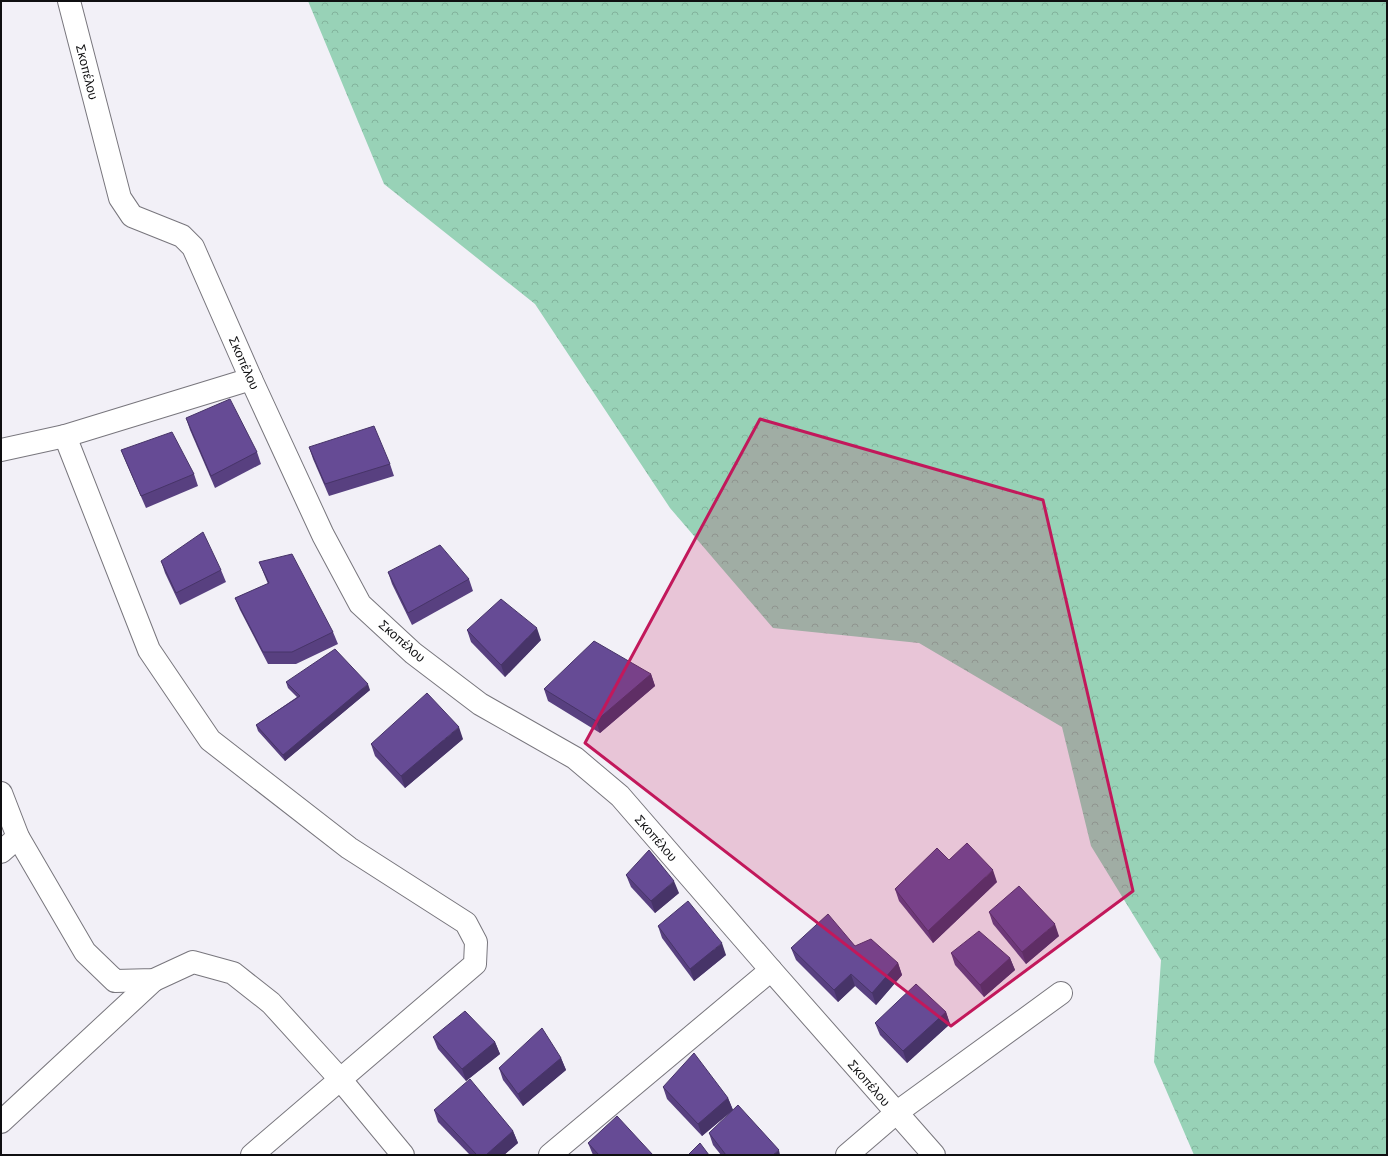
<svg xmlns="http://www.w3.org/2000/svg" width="1388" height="1156" viewBox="0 0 1388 1156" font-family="'DM Sans',sans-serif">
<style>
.forest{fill:url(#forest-crowns)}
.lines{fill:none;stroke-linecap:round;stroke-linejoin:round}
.minor-casing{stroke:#78767d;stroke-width:24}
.minor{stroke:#fff;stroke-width:22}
.wall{fill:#584080}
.shaded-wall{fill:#473468}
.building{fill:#664b95;stroke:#473468}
.marked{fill:#c2185b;fill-opacity:0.2;stroke:#c2185b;stroke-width:3;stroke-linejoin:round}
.labels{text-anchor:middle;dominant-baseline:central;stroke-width:4;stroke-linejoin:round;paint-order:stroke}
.street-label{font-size:13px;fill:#0f0f11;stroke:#fff}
</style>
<defs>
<pattern id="forest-crowns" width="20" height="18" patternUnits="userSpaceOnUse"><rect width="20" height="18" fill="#98d2b7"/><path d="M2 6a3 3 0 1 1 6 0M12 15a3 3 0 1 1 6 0" fill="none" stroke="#82b39c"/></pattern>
</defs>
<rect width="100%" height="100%" fill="#f2f0f7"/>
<!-- forest -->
<polygon class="forest" points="308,1 1387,1 1387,1155 1194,1155 1154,1062 1161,960 1091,846 1062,727 919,643 773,628 670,508 535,304 384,184"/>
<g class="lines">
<defs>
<g id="minor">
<polyline points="69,1 120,198 132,216 182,236 193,247 251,379 323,535 360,604 413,653 480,704 575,758 620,796 771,970 934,1155"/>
<polyline points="65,436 149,650 210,740 349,848 466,923 476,942 475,964 252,1155"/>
<polyline points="1,450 65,436 251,379"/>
<polyline points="1,793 18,837 85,952 115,981 154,980 193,962 233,973 271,1003 340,1079 403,1155"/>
<polyline points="1,852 18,837"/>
<polyline points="1,1122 154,980"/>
<polyline points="550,1155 771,970"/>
<polyline points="847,1155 896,1113 1061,993"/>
</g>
</defs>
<!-- minor casing -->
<use href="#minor" class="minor-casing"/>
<!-- minor -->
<use href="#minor" class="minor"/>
</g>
<!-- wall -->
<g class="wall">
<polygon points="186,418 257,452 261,464 215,488 190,430"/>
<polygon points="309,447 390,464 394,476 329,496 313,459"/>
<polygon points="121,450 194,474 198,486 146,508 126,462"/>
<polygon points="161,561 221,570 226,582 180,605 165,573"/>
<polygon points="259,562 333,632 338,644 296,664 268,664 240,610 235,598 268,584"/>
<polygon points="388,572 469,579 473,591 412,625 392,584"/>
<polygon points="467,630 541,640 505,677 471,642"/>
<polygon points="651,674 655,686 600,733 548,701 544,689"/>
<polygon points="286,682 370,690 285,761 258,731 256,725 297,697 288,688"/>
<polygon points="463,739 405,788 375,756 371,744"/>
<polygon points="949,860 997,882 933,943 899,901 895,889"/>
<polygon points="626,875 679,893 655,913 631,887"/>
<polygon points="989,912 1059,936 1026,964 993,924"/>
<polygon points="658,926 726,955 694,981 662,938"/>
<polygon points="855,946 898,963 902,975 876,1005 855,986 838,1002 796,960 791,948"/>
<polygon points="951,953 1010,958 1015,970 984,997 955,965"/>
<polygon points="946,1012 950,1024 907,1063 880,1035 875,1023"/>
<polygon points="433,1037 495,1042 500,1054 466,1081 438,1049"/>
<polygon points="561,1058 566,1070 523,1106 503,1080 499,1068"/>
<polygon points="663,1087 728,1098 733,1110 702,1136 667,1099"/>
<polygon points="434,1110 513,1131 518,1143 504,1155 470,1155 438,1122"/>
<polygon points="709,1133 780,1155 721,1155 713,1145"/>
<polygon points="588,1143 653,1155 593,1155"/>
</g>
<!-- shaded-wall -->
<g class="shaded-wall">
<polygon points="537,628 541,640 505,677 501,665"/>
<polygon points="651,674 655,686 600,733 596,721"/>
<polygon points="368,684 370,690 285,761 283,755"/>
<polygon points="459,727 463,739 405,788 401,776"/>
<polygon points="993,870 997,882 933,943 928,931"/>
<polygon points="674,881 679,893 655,913 651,901"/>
<polygon points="1055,924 1059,936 1026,964 1022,952"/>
<polygon points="722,943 726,955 694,981 690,969"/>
<polygon points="1010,958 1015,970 984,997 980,985"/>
<polygon points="898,963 902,975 876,1005 872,993"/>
<polygon points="851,974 855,986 838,1002 834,990"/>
<polygon points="946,1012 950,1024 907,1063 903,1051"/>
<polygon points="495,1042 500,1054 466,1081 462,1069"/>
<polygon points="561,1058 566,1070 523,1106 518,1094"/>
<polygon points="728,1098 733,1110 702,1136 698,1124"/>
<polygon points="513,1131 518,1143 504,1155 486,1155"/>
<polygon points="779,1150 780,1155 773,1155"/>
</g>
<!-- building -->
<g class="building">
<polygon points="230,399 257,452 211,476 186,418"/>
<polygon points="374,426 390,464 325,484 309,447"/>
<polygon points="172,432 194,474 141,496 121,450"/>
<polygon points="203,532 221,570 176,593 161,561"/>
<polygon points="440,545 469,579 408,613 388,572"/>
<polygon points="292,554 333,632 292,652 263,652 235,598 269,583 259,562"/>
<polygon points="501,599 537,628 501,665 467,630"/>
<polygon points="594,641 651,674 596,721 544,689"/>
<polygon points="335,649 368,684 283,755 256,725 300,696 286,682"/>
<polygon points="427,693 459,727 401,776 371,744"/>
<polygon points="967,843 993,870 928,931 895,889 937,848 949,860"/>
<polygon points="649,850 674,881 651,901 626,875"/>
<polygon points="1019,886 1055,924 1022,952 989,912"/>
<polygon points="688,901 722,943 690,969 658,926"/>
<polygon points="828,914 855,946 871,939 898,963 872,993 851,974 834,990 791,948"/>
<polygon points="979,931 1010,958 980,985 951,953"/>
<polygon points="916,984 946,1012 903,1051 875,1023"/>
<polygon points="465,1011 495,1042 462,1069 433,1037"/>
<polygon points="542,1028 561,1058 518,1094 499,1068"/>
<polygon points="694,1053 728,1098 698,1124 663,1087"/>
<polygon points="470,1079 513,1131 486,1155 477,1155 434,1110"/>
<polygon points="738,1105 779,1150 773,1155 726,1155 709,1133"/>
<polygon points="617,1116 653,1155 599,1155 588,1143"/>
<polygon points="700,1143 709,1155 688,1155"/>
</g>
<!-- marked area -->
<path class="marked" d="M760 419 1043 500 1133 891 951 1026 585 743Z"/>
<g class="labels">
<!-- street labels -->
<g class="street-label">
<text transform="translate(87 72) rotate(76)">Σκοπέλου</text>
<text transform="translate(244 363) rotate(66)">Σκοπέλου</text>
<text transform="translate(402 641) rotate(41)">Σκοπέλου</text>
<text transform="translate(656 838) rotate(49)">Σκοπέλου</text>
<text transform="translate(869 1083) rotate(49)">Σκοπέλου</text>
</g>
</g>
<!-- border -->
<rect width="1388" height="1156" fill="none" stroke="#0f0f11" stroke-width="4"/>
</svg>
